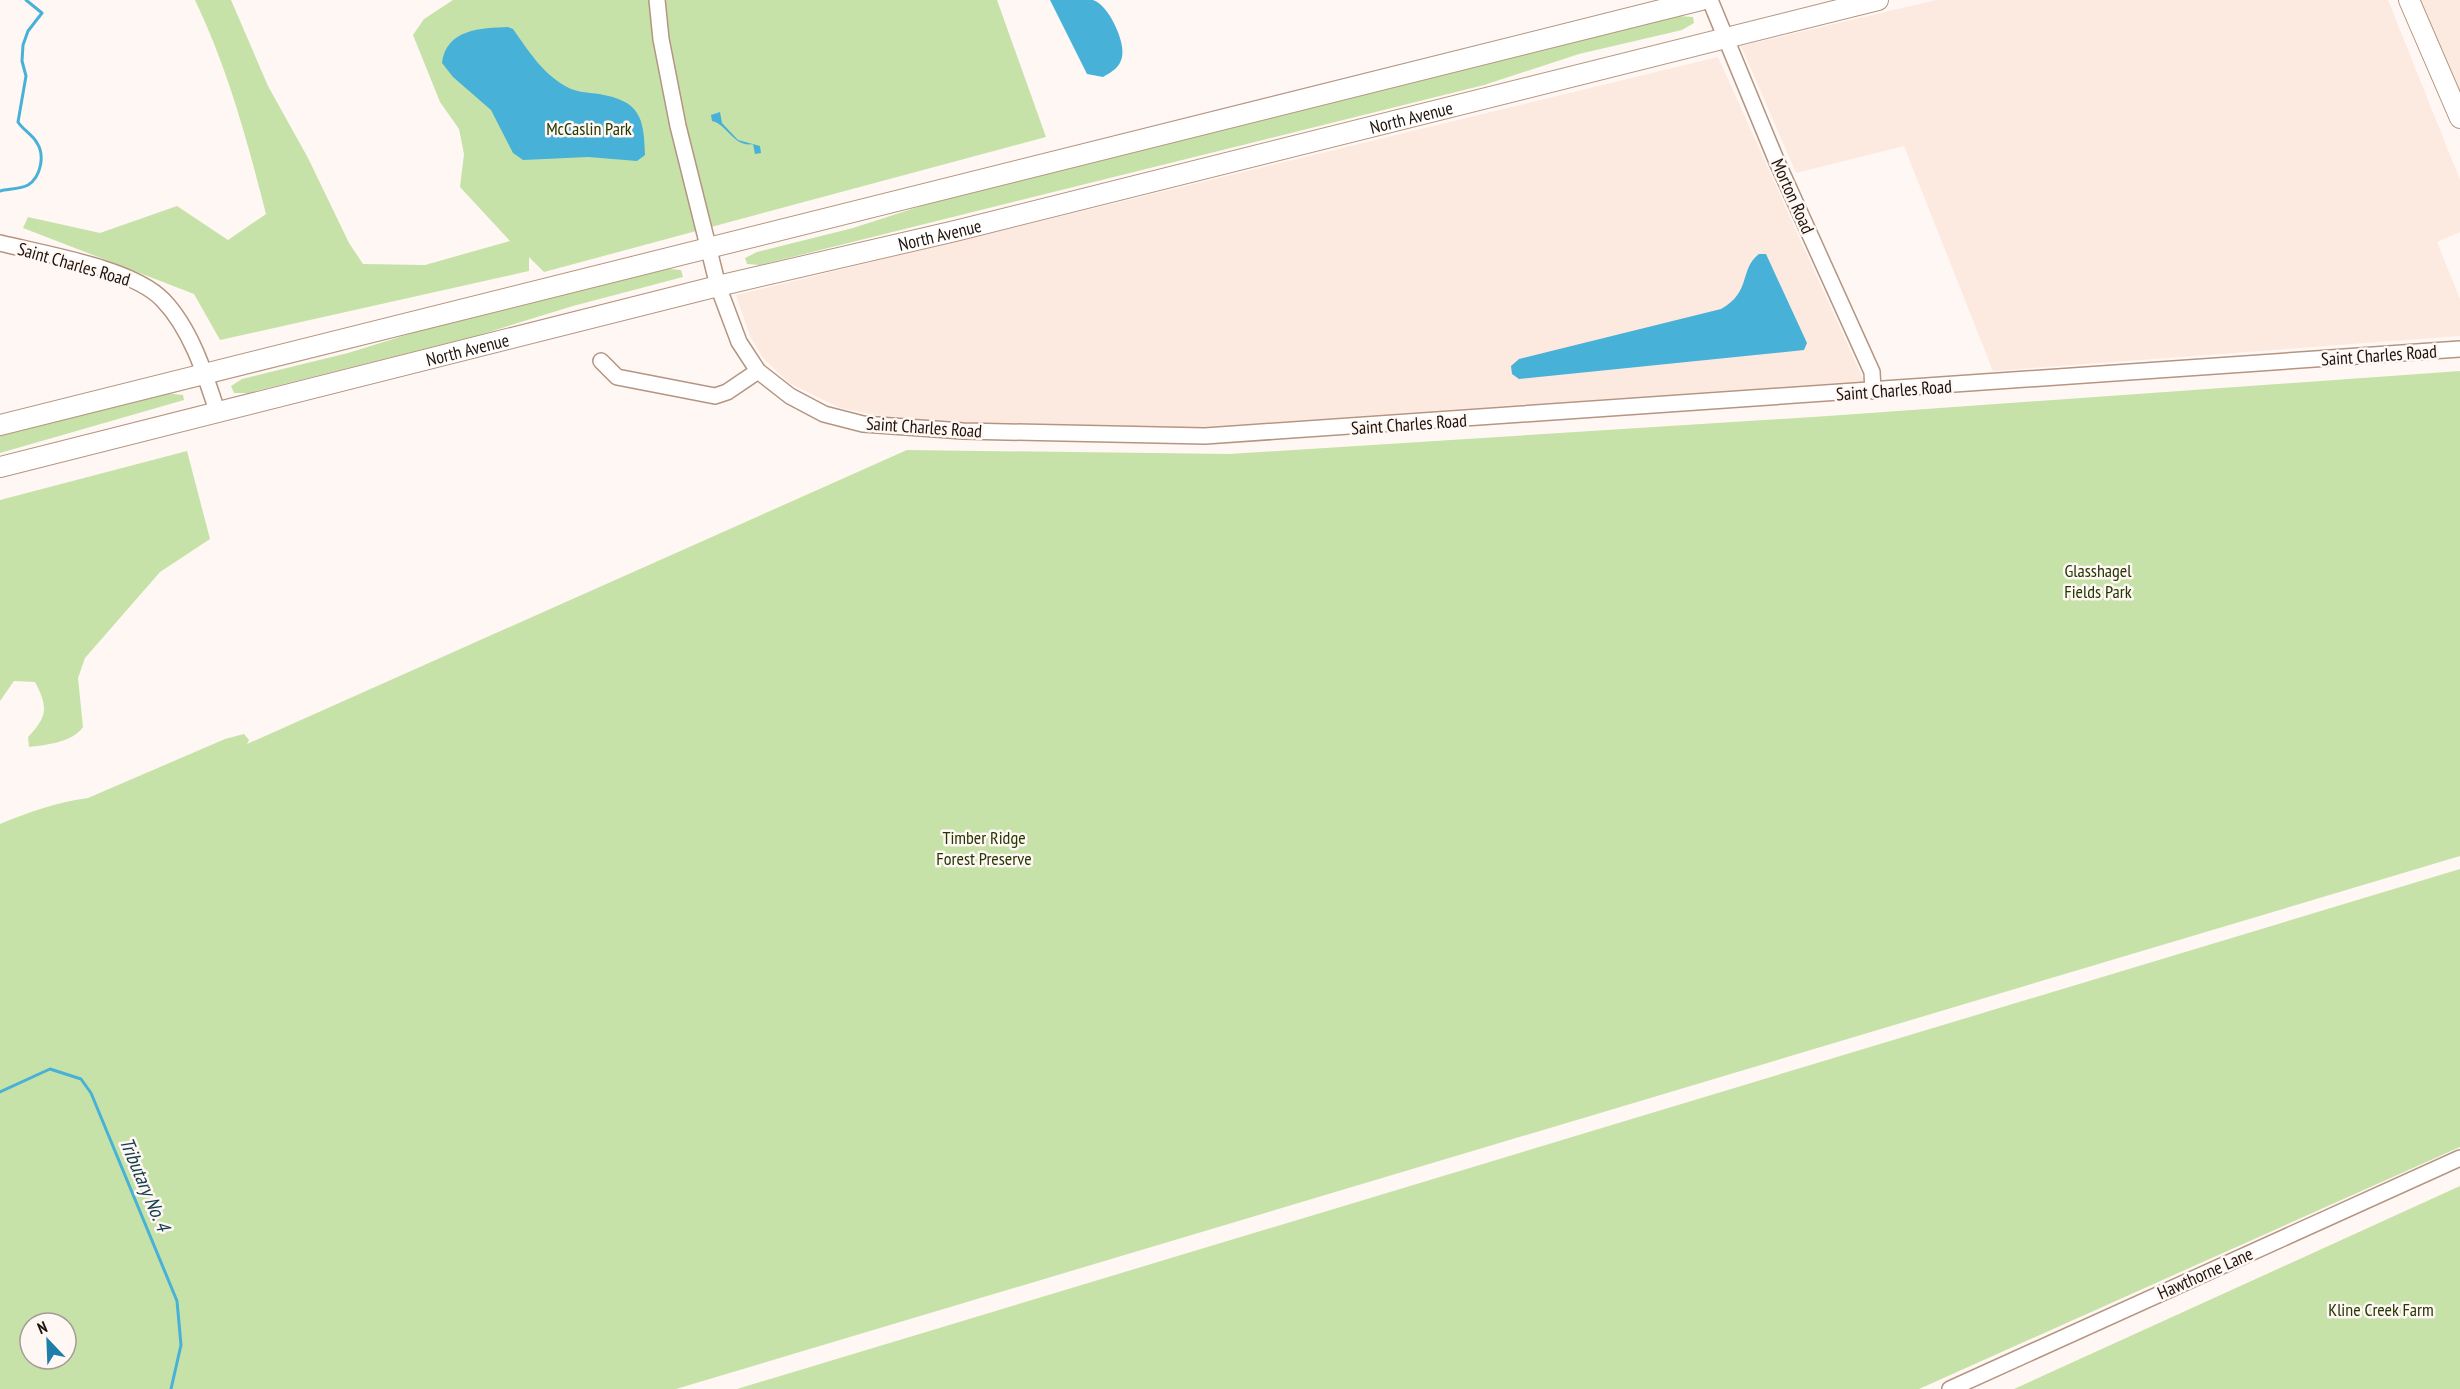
<svg xmlns="http://www.w3.org/2000/svg" width="2460" height="1389" viewBox="0 0 2460 1389" font-family="'PT Sans Narrow',sans-serif">
<style>
.built{fill:#fceae0}
.green{fill:#c7e2a8;fill-rule:evenodd}
.water{fill:#48b1d7}
.lines{fill:none;stroke-linecap:round;stroke-linejoin:round}
.stream{stroke:#48b1d7;stroke-width:3}
.minor-casing{stroke:#b59581;stroke-width:18}
.major-casing{stroke:#b59581;stroke-width:22}
.minor{stroke:#fff;stroke-width:15}
.major{stroke:#fff;stroke-width:20}
.labels{text-anchor:middle;dominant-baseline:central;stroke-width:5;stroke-linejoin:round;paint-order:stroke}
.street-label{font-size:18px;fill:#1f130c;stroke:#fff7f3}
.park-label{font-size:18px;fill:#243800;stroke:#fff7f3}
.water-label{font-size:20px;font-style:italic;fill:#103f4f;stroke:#fff7f3}
</style>
<rect width="100%" height="100%" fill="#fff7f3"/>
<!-- built -->
<g class="built">
<polygon points="1936,0 2388,0 2460,180 2460,232 2437,242 2460,299 2460,336 1993,371 1904,146 1796,173 1741,46"/>
<polygon points="2414,0 2460,0 2460,105"/>
<polygon points="1718,57 1864,381 1173,429 911,422 840,408 789,383 763,358 750,336 736,295"/>
</g>
<!-- green -->
<g class="green">
<path d="M195 0H231L268 86 308 158 349 243 363 264 425 265 510 241 460 187 464 154 459 129 440 102 413 35 424 19 453 0H997L1046 137 544 272 529 257V271L220 340 194 294 23 228 28 217 100 233 177 206 228 240 266 214C247 140 228 69 195 0Z"/>
<polygon points="1678,16 1693,17 1694,23 1682,30 1579,54 1484,85 760,265 747,264 745,258 757,252 853,228 943,199"/>
<polygon points="670,269 681,270 683,277 573,306 476,336 248,393 234,393 231,386 242,379 348,353 432,327 655,271"/>
<path d="M2460 371V856L676 1389H0V824C29 812 58 802 88 798L225 739 244 734 249 740 247 744 907 450 1229 454 1828 416ZM30 1323H66V1359H30Z"/>
<polygon points="164,393 183,395 184,400 0,453 0,434"/>
<path d="M187 451 210 539 160 572 85 658 78 678 83 727C73 742 46 745 29 747L28 737C48 716 48 707 35 682L14 681 0 701V500Z"/>
<polygon points="2460,869 2460,1147 1919,1389 737,1389"/>
<polygon points="2460,1186 2460,1389 2014,1389"/>
</g>
<!-- water -->
<g class="water">
<path d="M1050 0C1063 0 1080 0 1093 0 1108 4 1126 42 1122 57 1120 67 1112 72 1103 77L1087 74Z"/>
<path d="M508 27 513 29C530 53 544 76 571 89 579 92 590 93 599 94 640 101 644 117 645 155L637 161 588 157 523 160 513 153 491 110 453 77 442 63C446 29 481 28 508 27Z"/>
<path d="M720 112 722 123 738 140 760 146 761 153 755 154 753 144C734 148 727 124 712 121L711 115Z"/>
<path d="M1759 254H1766L1807 343 1804 350 1519 379 1512 374 1511 366 1519 359 1721 309C1752 292 1739 269 1759 254Z"/>
</g>
<g class="lines">
<!-- stream -->
<g class="stream">
<path d="M0 191C8 189 21 189 28 185 41 177 45 155 37 143 33 135 23 130 18 122L26 76 22 61 23 45 28 31 42 13 26 0"/>
<polyline points="0,1092 50,1069 81,1079 91,1093 177,1301 181,1345 171,1389"/>
</g>
<defs>
<g id="minor">
<polyline points="657,0 661,39 678,126 718,286 739,342 758,371 790,396 824,414 863,424 963,431 1205,436 2460,349"/>
<polyline points="1710,0 1777,162 1872,372 1873,391"/>
<path d="M0 243C44 254 133 268 163 300 191 329 205 374 217 411"/>
<polyline points="601,361 617,377 715,396 727,392 758,371"/>
<polyline points="1950,1389 2460,1158"/>
</g>
<g id="major">
<polyline points="2409,0 2460,118"/>
<polyline points="0,425 1701,0"/>
<path id="s1" d="M0 467 718 286 955 231 1878 0"/>
</g>
</defs>
<!-- minor casing -->
<use href="#minor" class="minor-casing"/>
<!-- major casing -->
<use href="#major" class="major-casing"/>
<!-- minor -->
<use href="#minor" class="minor"/>
<!-- major -->
<use href="#major" class="major"/>
</g>
<g class="labels">
<!-- street labels -->
<g class="street-label">
<text stroke="none"><textPath href="#s1" startOffset="1454">North Avenue</textPath></text>
<text transform="translate(1793 196) rotate(66)">Morton Road</text>
<text stroke="none"><textPath href="#s1" startOffset="968">North Avenue</textPath></text>
<text transform="translate(74 264) rotate(16)">Saint Charles Road</text>
<text stroke="none"><textPath href="#s1" startOffset="482">North Avenue</textPath></text>
<text transform="translate(2379 355) rotate(-4)">Saint Charles Road</text>
<text transform="translate(1894 390) rotate(-4)">Saint Charles Road</text>
<text transform="translate(1409 424) rotate(-4)">Saint Charles Road</text>
<text transform="translate(924 427) rotate(4)">Saint Charles Road</text>
<text transform="translate(2205 1273) rotate(-24)">Hawthorne Lane</text>
</g>
<!-- park labels -->
<g class="park-label">
<text x="589" y="128">McCaslin Park</text>
<text x="2098" y="570">Glasshagel<tspan x="2098" dy="21">Fields Park</tspan></text>
<text x="984" y="837">Timber Ridge<tspan x="984" dy="21">Forest Preserve</tspan></text>
<text x="2381" y="1309">Kline Creek Farm</text>
</g>
<!-- water labels -->
<g class="water-label">
<text transform="translate(145 1184) rotate(67)">Tributary No. 4</text>
</g>
</g>
<!-- north arrow -->
<g transform="translate(48 1341) rotate(337)"><circle r="28" fill="#fff7f3" stroke="#a59c97" stroke-width="1.5"/>
<path d="M0-4.5L10 22L0 15L-10 22Z" fill="#1f7daa"/>
<text y="-9" font-size="16" font-weight="bold" text-anchor="middle" fill="#1f130c">N</text>
</g>
</svg>
